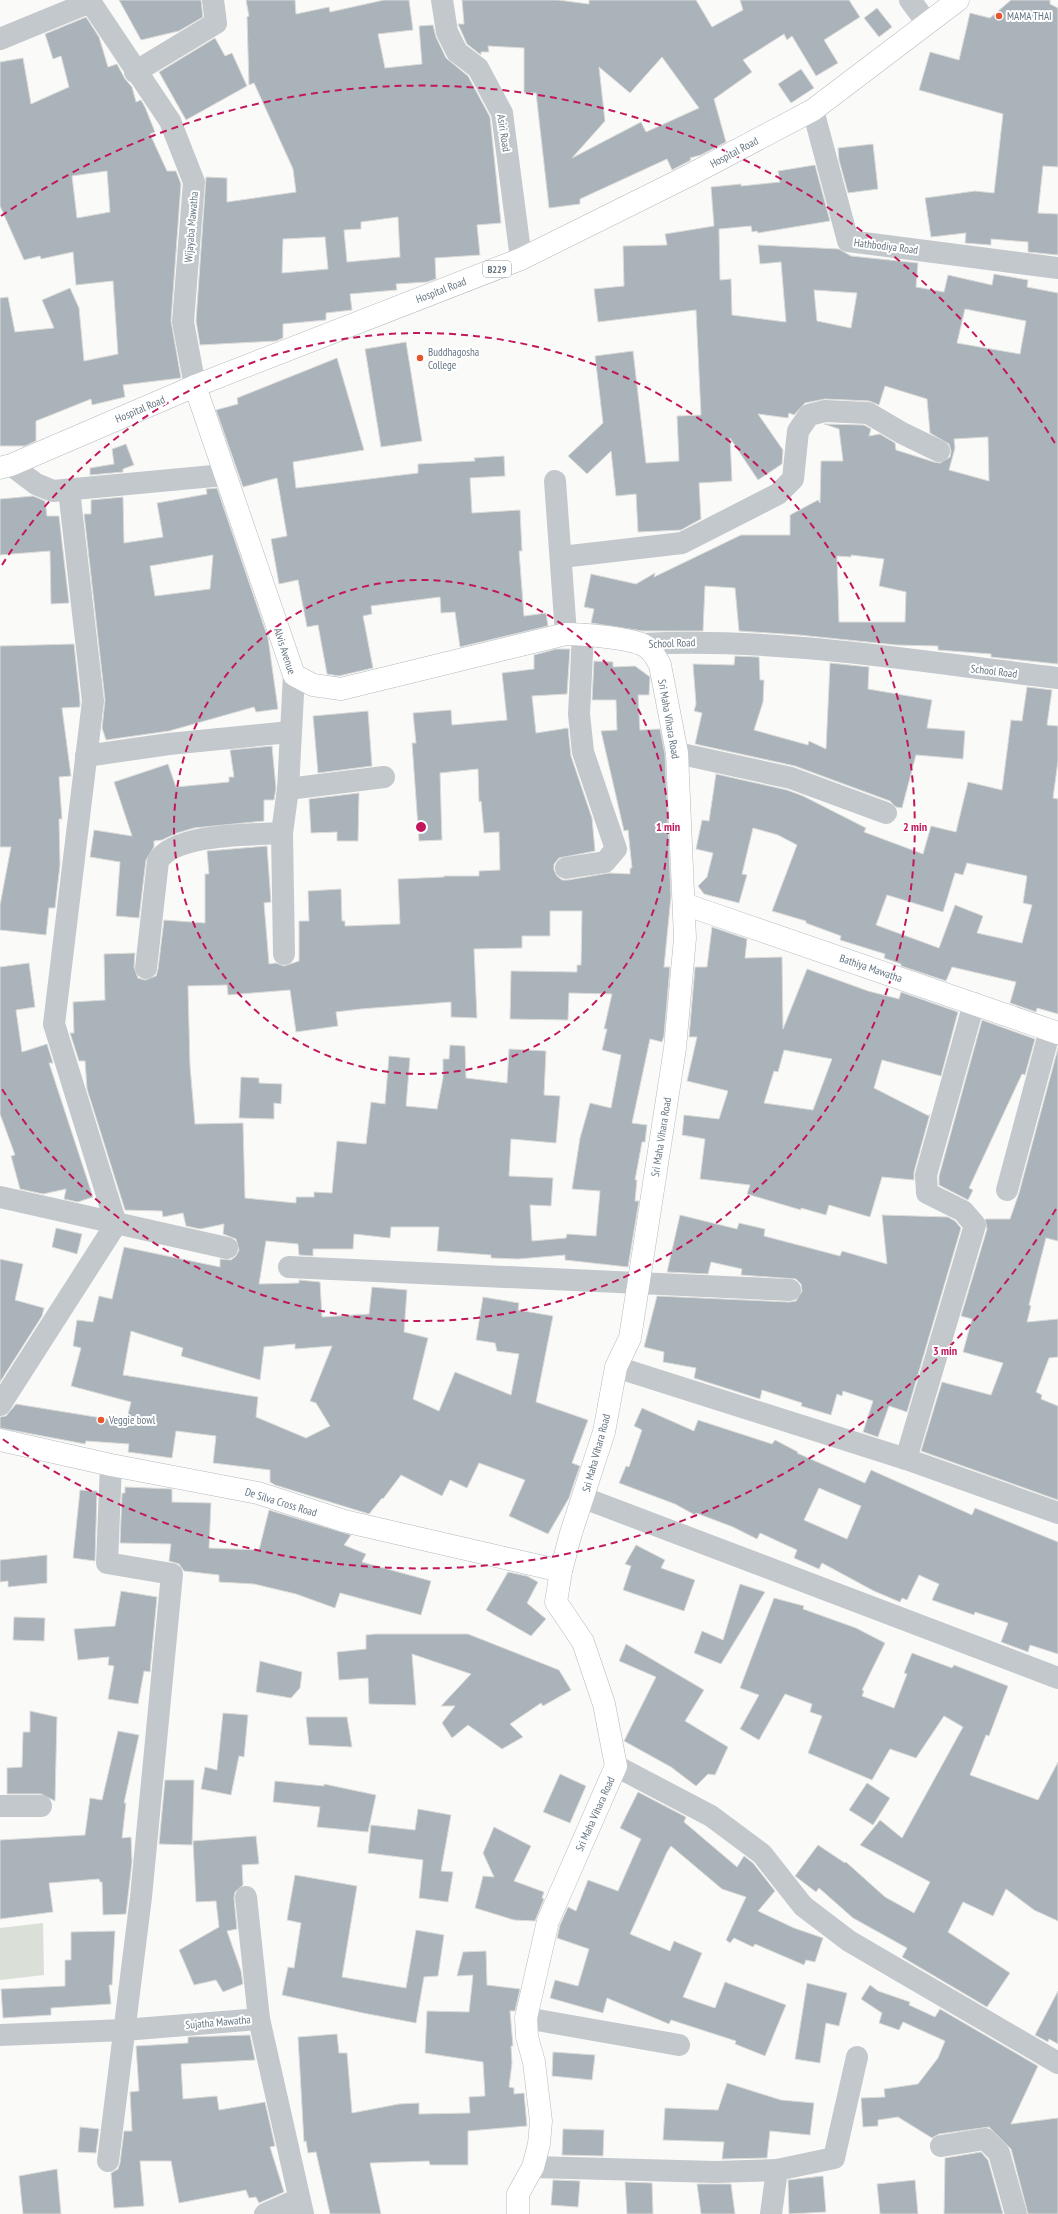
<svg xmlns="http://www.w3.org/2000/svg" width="1058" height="2214" viewBox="0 0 1058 2214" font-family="'PT Sans Narrow',sans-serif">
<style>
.green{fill:#dadfd7}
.building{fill:#aab3b9;stroke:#dcdcda;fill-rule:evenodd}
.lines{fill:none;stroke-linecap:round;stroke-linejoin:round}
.secondary-casing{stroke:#b3babf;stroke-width:23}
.primary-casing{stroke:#b5babe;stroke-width:23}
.street{stroke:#c3c8cc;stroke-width:22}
.secondary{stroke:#fff;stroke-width:22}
.primary{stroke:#fff;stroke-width:22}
.ring{fill:none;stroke:#c2185b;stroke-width:2;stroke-dasharray:7 5}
.poi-dot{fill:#e4572e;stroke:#fff;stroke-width:1.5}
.labels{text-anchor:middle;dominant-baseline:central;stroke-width:4;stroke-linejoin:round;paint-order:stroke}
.shield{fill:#fff;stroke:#939fa8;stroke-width:1}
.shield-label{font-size:10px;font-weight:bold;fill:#657683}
.poi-label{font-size:11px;fill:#657683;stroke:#fff;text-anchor:start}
.street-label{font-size:11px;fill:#657683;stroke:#fff}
.centre{fill:#c2185b;stroke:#fff;stroke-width:2}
.ring-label{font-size:12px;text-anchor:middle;font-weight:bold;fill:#c2185b;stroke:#fff;stroke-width:4;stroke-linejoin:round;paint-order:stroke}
</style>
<rect width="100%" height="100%" fill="#fafaf8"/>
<!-- green -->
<polygon class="green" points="43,1923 44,1975 0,1980 0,1928"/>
<!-- building -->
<g class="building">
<polygon points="119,0 201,0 203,17 179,31 141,40"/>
<path d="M246 0H295L296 14 329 7 330 12 384 0H409L413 30 378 34 385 68 422 64 419 26 433 25 436 37 446 58 468 76 490 117 501 223 477 225 480 255 435 258 436 279 427 282 396 284 397 290 350 294 352 310 326 313V320L283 324V338L276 341 200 345 196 321 206 177 227 178V202L296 192 293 169 254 83 249 85 247 17 249 16ZM398 217 400 257 347 262 344 230 361 229V222ZM325 237 328 269 282 273 283 239Z"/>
<path d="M462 0H558L589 4V0H696L712 27 743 10 740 0H849L860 17 824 40 838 63 816 76 792 36 787 40 784 34 743 60 752 72 714 99 726 142 701 155 690 158 691 160 672 170 667 159 580 199V204L549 208 536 93H524V48L488 46 489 52H481V55L467 44 458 24H464ZM662 57 699 108 646 132 641 122 572 158 605 121 599 67 630 93Z"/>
<polygon points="1011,0 1050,0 1050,4 1058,8 1058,167 1043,166 1038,213 1058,214 1058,255 1028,252 1028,242 991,239 991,245 965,243 966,233 931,237 925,198 975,191 994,193 1003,114 919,90 930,52 959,60 970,13 990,18"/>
<polygon points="877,8 892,27 879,37 864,18"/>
<path d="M86 17 99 37 108 67 117 64 125 79 132 87 136 102 141 100 145 107 155 132 150 134 167 171H176L181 184 171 321 181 378 123 385 125 397 92 405 91 399 36 421V441L25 446H0V298L8 297 15 332 54 328 42 300 70 288 79 308 84 361 118 354 113 281 76 285 73 252 41 259 40 256 24 260 0 206V62L23 58 31 104 69 87 61 56 53 59 45 34ZM107 171 110 212 77 218 72 176Z"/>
<polygon points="215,38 225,56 232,53 247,86 186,120 159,72"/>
<polygon points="801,69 814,88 791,103 778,84"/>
<polygon points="873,144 878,189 848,193 839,160 838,148"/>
<path d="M815 165 830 221 758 233 757 231 752 232 751 226 719 229 720 280 731 279 732 315 786 322 781 262 760 264 758 245 839 249 851 256 918 263 916 287 944 292 948 275 992 285 994 274 1028 280 1027 287 1058 293V664L991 657V654L938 650V646L897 645 799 635 739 631 735 588 705 586 703 631H643L591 623 594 609 584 607 591 574 636 584 655 573 654 577 741 535H790V515L818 500 820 503 821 461H843L839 429 824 424 864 425 871 429 869 436 880 434 895 443 896 450 934 462 940 463 950 457 951 451 949 444 930 433 927 399 885 386 879 405 869 401 825 399 805 403 794 415 789 413 788 418 758 414 783 450 782 464 758 480 730 438 732 481 699 483 701 519 681 530 638 532 636 494 616 496 611 451 587 474 568 456 603 423 595 356 633 351 646 463 679 461 677 416 701 415 696 310 598 322 594 289 624 286 623 246 667 245 665 234 714 226 711 187 741 184V186L780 182 778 171ZM814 290 857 293 851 328 817 321ZM965 309 1026 321 1020 354 957 343ZM988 437 989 481 949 470 955 448 954 439ZM851 555 884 559 879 586 906 592 905 622H839L837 556 851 557Z"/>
<polygon points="406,342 422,441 381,447 365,349"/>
<polygon points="337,358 364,450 293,462 296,488 418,473 418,464 475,461 474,458 504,456 505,476 470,478 472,513 520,510 522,551 519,551 524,616 546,613 548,626 460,647 455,612 441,613 440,597 371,606 372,614 363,616 373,668 339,676 327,674 318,625 307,627 298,580 279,584 271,539 287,536 277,478 243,487 216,410 238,404 237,398"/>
<polygon points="126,444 134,465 123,469 123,472 90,475 90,468 114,464 112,449"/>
<path d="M217 488 268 638 278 709 256 712 254 707 169 731 106 740 102 728 105 700 84 514H91V500L123 497 124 543 163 537 157 503 207 494 206 489ZM213 555 210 589 155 596 150 566Z"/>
<polygon points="33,496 45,501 47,516 59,516 69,603 51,604 50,551 0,555 0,499"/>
<polygon points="74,644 80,701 80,707 62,708 71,776 59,777 62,819 59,819 60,865 55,908 49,908 46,935 0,930 0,905 11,847 0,847 0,646"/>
<path d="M556 649H570L567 694 532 696 536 733 568 728 571 756 592 818 595 851 559 858 554 864V870L557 876 562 880H568L609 873 630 874V868H632L628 830 624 831 601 731 617 730 616 700H592L594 661 613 662V667L635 666 650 677 649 695H638L640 730 660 729 665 754 671 896 664 967H670L664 1036 662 1042 650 1039 632 1123 647 1125 645 1142H642L635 1180H637L635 1201H639L628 1267 565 1260V1255L518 1259 491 1258V1255L437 1251 439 1227H391L390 1238 354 1234 353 1249H313V1256L299 1255 298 1244 266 1241 259 1284 299 1283V1280L320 1282 322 1317 369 1314 372 1287 407 1290 404 1332 428 1338 413 1399 439 1411 455 1372 511 1395 519 1354 497 1351 495 1343 476 1340 483 1297 519 1303 518 1310 553 1316 536 1402 588 1420 572 1463 580 1466 574 1483 569 1498 548 1534 509 1516 525 1480 479 1463 467 1488 450 1480 442 1496 401 1475 383 1499 382 1498 369 1514 275 1485 270 1482V1470L213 1463 216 1436 176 1431 172 1458 128 1452 129 1444 86 1441 85 1444 0 1428V1417L6 1416 16 1404 126 1422 131 1402 71 1386 81 1348 73 1346 77 1320 93 1322 99 1296 112 1299 124 1247 220 1267V1259L231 1260 236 1256 239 1250 236 1239 223 1234 224 1224 200 1229 186 1226 183 1213 163 1217 162 1211 125 1210 87 1089 85 1061H79L70 1033H74L73 1002 105 1000 104 954 135 953 134 967 138 978 145 980 156 976 158 969 164 920 205 923V874H209L207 851 267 846 271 902 264 903 269 964 276 963 284 966 299 961V921H309L308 891 341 889 342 921H345V926L400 924 398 879 444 877V876H479V871L500 870 499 832 484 833 481 801 479 802 478 769 440 773 442 840 419 841 412 743H416L413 713 451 710 452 725 507 720 502 673 534 669V655ZM550 911H582L581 965H577V972L511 971 510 1019 568 1020 569 993 612 994 604 1029H607L602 1050 621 1055 611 1108 590 1103 580 1138 572 1189 600 1191 596 1236 567 1234 566 1238 532 1241 530 1205 551 1206 553 1178 509 1176 511 1139 556 1143 560 1096 544 1095 546 1051 509 1049 507 1083 466 1078 465 1046 450 1045 449 1059H443V1078L437 1109 406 1106 410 1058 389 1056 385 1104 371 1102 366 1144 337 1141 332 1193 314 1192V1197H296V1203L245 1198 243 1123 195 1124 190 1066 188 986 227 985 228 995 290 990 296 1032 338 1026 336 1012 361 1009 451 1002V1017L477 1018 474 949 522 948V936H550ZM131 1331 183 1348 181 1356 260 1380 264 1347 295 1344V1349L332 1346 310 1401 316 1403 330 1426 306 1438 256 1417 258 1397 123 1375Z"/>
<polygon points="735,656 759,657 760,680 764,680 763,702 754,730 808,745 809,741 826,749 830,663 869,667 868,689 932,700 927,728 965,731 963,759 916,755 902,808 896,807 890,801 795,766 695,744 702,713 694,711 696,704 693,664 734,665"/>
<path d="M1027 687 1052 690 1047 725 1058 726V761L1053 798 1058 799V1014L1037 1008 1036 1012 1010 1003 1016 982 952 967 946 981 901 966V964L884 958 885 954 840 940 841 936 806 923V921L772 911 797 845 778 835 753 828 742 874 747 875 739 903 704 894 698 886 707 877 713 853 696 849 702 820 709 821 716 774 787 790 803 796 866 828 864 832 923 854 931 826 956 832 968 782 1002 790 1011 720 1022 721ZM967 863 1027 876 1023 903 1032 905 1022 943 977 933 983 916 955 905 939 948 876 925 887 895 943 912 955 873 963 875Z"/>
<polygon points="368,711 372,766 318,773 313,716"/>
<polygon points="272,746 276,788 274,800 264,800 264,821 194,828 177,833 162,840 154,841 154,847 146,860 139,918 116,916 120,862 90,857 94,830 132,836 114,782 168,764 176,787 229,782 229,777 234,777 230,750"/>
<polygon points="359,793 358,841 337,841 337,832 311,833 309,799"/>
<path d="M712 927 747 939 745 958 782 957 783 1029 807 969 868 991 899 999 901 992 958 1012 941 1076 882 1060 874 1088 929 1116 930 1114 914 1172V1180L882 1177 870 1217 829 1205 826 1215 801 1208V1210L747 1194 750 1185 700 1179 705 1139 682 1135 684 1115 719 1119 728 1091 687 1081 697 1037H689L695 967H707ZM784 1050 832 1059 813 1110 764 1103 774 1071 778 1072Z"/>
<polygon points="29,963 35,1007 16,1010 22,1052 47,1044 53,1063 49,1063 93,1197 78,1202 64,1199 66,1189 43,1194 20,1189 11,1156 15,1155 0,1114 0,967"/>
<polygon points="982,1020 1035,1039 1025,1075 1022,1074 969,1188 973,1190 968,1200 939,1185 939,1176"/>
<polygon points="1058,1048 1058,1241 1046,1238 1029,1305 1031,1306 1027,1322 1058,1319 1058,1357 1049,1358 1036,1392 1042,1395 1041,1399 1058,1406 1058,1500 921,1451 942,1382 991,1395 1003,1363 963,1352 972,1319 961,1316 987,1229 985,1219 1010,1219 1019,1193"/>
<polygon points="241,1077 259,1078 259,1083 282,1084 281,1104 274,1103 274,1119 239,1118"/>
<polygon points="680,1215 737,1229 739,1223 765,1229 764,1236 840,1256 842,1251 887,1264 882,1215 948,1217 955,1221 961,1228 907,1412 889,1406 878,1437 863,1432 873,1401 843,1391 842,1396 837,1394 831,1415 801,1406 802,1403 762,1390 760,1399 694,1378 696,1368 663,1362 664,1352 644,1347 657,1296 789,1302 796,1301 802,1291 801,1284 796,1279 741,1275 742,1269 711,1262 708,1274 667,1272"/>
<polygon points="56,1228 82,1234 77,1254 52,1247"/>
<polygon points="0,1259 23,1264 15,1300 44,1308 42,1316 0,1382"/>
<path d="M642 1408 694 1431 698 1420 772 1444 775 1440 798 1452 797 1453 865 1483 871 1470 972 1515 975 1508 1058 1542V1654L1030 1645 1028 1652 1001 1642 1008 1623 975 1612 974 1615 932 1600 939 1584 919 1575 907 1600 902 1598 900 1602 874 1591 822 1563 819 1569 794 1558 797 1550 760 1533 757 1539 733 1527 696 1513 695 1515 675 1504 619 1483 626 1466 629 1467 642 1430 634 1426ZM819 1488 861 1506 847 1539 804 1520Z"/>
<polygon points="125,1487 172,1489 172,1502 211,1503 209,1548 259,1550 269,1510 351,1535 344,1545 366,1554 362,1562 431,1581 421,1615 340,1593 335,1608 296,1594 254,1584 219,1582 219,1575 184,1571 179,1564 169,1561 171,1544 120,1543 122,1493 125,1493"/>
<polygon points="80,1490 97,1491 95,1561 73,1558"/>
<polygon points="636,1545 665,1560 661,1568 695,1580 684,1611 623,1590 631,1566 625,1564"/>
<polygon points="47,1555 47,1583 8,1587 8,1581 0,1582 0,1560"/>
<polygon points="508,1572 527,1576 538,1582 527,1603 546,1619 531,1636 486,1610"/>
<polygon points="740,1584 765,1592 721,1664 694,1653 702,1631 723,1640"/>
<polygon points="121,1591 157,1597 150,1672 144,1671 138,1704 108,1699 114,1666 108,1665 109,1657 78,1660 74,1629 115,1626"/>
<polygon points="774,1598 804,1606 803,1609 856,1628 885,1643 862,1690 864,1691 862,1696 894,1708 907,1674 904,1673 912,1653 952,1668 954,1665 1008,1686 989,1736 986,1735 970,1775 1038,1800 1058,1762 1058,1921 1034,1910 1006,1889 993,1916 963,1902 948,1932 1010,1973 987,2007 902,1957 907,1948 853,1918 819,1888 816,1892 795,1876 818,1845 845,1863 846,1862 885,1897 914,1913 930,1882 860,1845 880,1820 902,1838 963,1727 944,1716 916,1758 890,1749 872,1780 808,1753 822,1716 810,1712 812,1704 785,1694 759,1740 740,1729 759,1695 740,1688"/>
<polygon points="14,1617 45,1618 44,1641 13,1640"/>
<polygon points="375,1634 468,1634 559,1670 571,1690 543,1706 541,1703 510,1724 523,1737 502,1749 468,1725 452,1738 442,1723 455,1706 441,1706 471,1674 412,1654 416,1705 369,1704 368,1678 339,1680 337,1652 366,1649 366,1635"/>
<polygon points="626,1644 704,1690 685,1721 728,1747 715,1775 708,1774 696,1786 671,1767 624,1741 656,1677 619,1661"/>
<polygon points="260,1661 302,1672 300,1688 291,1698 256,1692"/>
<polygon points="30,1711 57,1717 55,1801 41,1794 7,1794 7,1768 22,1767 23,1732 30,1732"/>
<polygon points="223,1713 248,1715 244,1757 239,1756 231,1795 201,1789 205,1767 217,1770"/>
<polygon points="306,1717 347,1717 352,1747 309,1745"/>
<polygon points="118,1731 139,1735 124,1803 126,1803 122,1838 131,1837 132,1862 126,1914 103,1915 102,1882 100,1882 99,1879 49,1883 53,1912 0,1919 0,1840 85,1835 90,1798 102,1800"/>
<polygon points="560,1774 586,1786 570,1823 543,1812"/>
<polygon points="165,1780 194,1780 192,1845 159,1844"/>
<polygon points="275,1781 324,1786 324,1784 376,1795 368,1832 317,1827 320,1807 273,1802"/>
<polygon points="867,1783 890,1798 873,1825 849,1810"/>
<polygon points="638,1792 686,1817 684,1822 737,1867 744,1856 753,1863 775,1891 758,1911 794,1928 823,1938 815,1962 806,1960 804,1965 755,1944 753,1947 734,1938 730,1943 726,1940 746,1897 722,1889 671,1846 667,1852 630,1934 670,1951 674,1941 702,1953 683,1997 715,2008 725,1982 786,2005 765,2056 735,2044 736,2041 671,2020 669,2024 607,1998 603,2013 550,1998 555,1980 578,1986 589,1949 557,1938 560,1925 568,1907 576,1911 588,1880 618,1891 641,1839 620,1828"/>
<polygon points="418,1809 451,1815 441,1871 453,1872 448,1902 419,1898 423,1860 368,1853 371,1825 415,1830"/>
<polygon points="494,1827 531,1846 514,1881 544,1892 542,1898 544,1899 535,1921 514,1920 475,1908 483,1876 494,1877 483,1853"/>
<polygon points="256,1836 259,1864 242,1865 243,1885 235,1892 234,1898 237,1929 227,1931 241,1971 243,1984 223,1992 216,1980 194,1985 179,1950 219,1927 216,1901 196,1902 193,1841"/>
<polygon points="295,1875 357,1886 342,1977 406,1988 416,1930 444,1935 438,1976 424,1977 416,2023 363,2013 282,1995 288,1967 294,1968 301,1923 287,1920"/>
<polygon points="115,1931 112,1985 109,1985 111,2004 51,2008 51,2015 3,2018 1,1989 65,1986 65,1960 71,1960 71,1932"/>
<polygon points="486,1951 487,1985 520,1989 515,2011 510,2011 513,2046 511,2046 512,2063 509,2087 514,2088 514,2094 524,2093 527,2126 468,2131 468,2165 430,2165 429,2161 370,2163 381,2214 330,2214 316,2152 308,2153 306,2141 304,2142 298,2037 337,2034 339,2053 347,2053 352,2113 399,2104 419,2103 419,2114 470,2113 469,2097 485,2096 483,2062 425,2053 427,2011 469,2012 473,1975 457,1976 463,1952"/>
<polygon points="807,1983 847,1993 839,2026 826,2023 820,2063 795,2059"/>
<polygon points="870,1985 878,1991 910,2002 909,2005 935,2017 940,2009 1038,2066 1011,2124 1058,2118 1058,2214 1028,2214 1011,2149 989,2127 939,2134 932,2138 898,2117 878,2120 878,2126 863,2127 861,2098 885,2097 884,2089 918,2084 938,2058 945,2041 903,2022 899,2030 879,2023 882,2013 861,1999"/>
<polygon points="1058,1991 1058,2044 1049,2039 1048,2042 1035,2035"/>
<polygon points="250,2035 255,2060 181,2064 183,2099 217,2096 219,2110 265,2102 275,2146 270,2147 284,2192 259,2203 256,2197 249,2198 246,2190 179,2203 171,2161 140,2161 144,2206 114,2208 111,2173 118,2169 120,2163 124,2131 132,2131 130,2092 139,2091 136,2046 188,2043 188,2037"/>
<polygon points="553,2052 595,2055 592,2080 552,2076"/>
<polygon points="727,2083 781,2100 814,2103 810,2135 770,2131 767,2158 722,2159 724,2142 663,2140 665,2108 718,2110"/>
<polygon points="80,2127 99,2129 96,2153 78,2152"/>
<polygon points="563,2129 604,2130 603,2156 562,2155"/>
<polygon points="981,2152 988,2160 1003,2214 944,2214 945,2158"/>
<polygon points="57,2169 61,2214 23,2214 19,2176"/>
<polygon points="823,2176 826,2212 789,2214 788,2180"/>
<polygon points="553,2180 580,2181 578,2207 551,2205"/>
<polygon points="915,2180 918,2214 880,2214 877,2184"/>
<polygon points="625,2182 652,2183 653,2214 627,2214"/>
<polygon points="697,2184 731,2184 735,2214 701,2214"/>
</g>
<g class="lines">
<defs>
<g id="secondary">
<path d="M195 386 294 675 313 685 341 689 566 634C584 634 626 638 641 644 650 647 656 657 660 665L677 753 685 938 675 1048 630 1338 616 1367 604 1432 571 1533 561 1571 556 1602 583 1642 604 1704 616 1766 548 1921 526 2018 527 2037 534 2062 541 2121 539 2144 533 2167 518 2194V2214"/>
<polyline points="684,904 1058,1033"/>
<polyline points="0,1440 111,1465 258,1493 344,1521 561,1571"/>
</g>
<polyline id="primary" points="0,468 11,465 195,386 521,259 690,175 813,110 958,0"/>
</defs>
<!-- secondary casing -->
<use href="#secondary" class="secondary-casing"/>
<!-- primary casing -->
<use href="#primary" class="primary-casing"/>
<!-- street -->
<g class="street">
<polyline points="89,0 170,121 194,182 183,322 195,386"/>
<polyline points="442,0 447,32 457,52 478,68 502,113 521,259"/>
<polyline points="910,0 927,23"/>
<polyline points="0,39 90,2"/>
<polyline points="135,72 216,23 213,0"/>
<polyline points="813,110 848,241 1058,268"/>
<polyline points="11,465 36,484 53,491 224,475"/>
<polyline points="555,481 566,634"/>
<polyline points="562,557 682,543 778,494 793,479 798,431 809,415 825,411 868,413 902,433 939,451"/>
<path d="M642 644C780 637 921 662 1058 678"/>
<polyline points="677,753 791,778 886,813"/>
<polyline points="86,756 169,744 290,732"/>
<polyline points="288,789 384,777"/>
<polyline points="566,868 605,862 616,849 583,752 579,714 583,634"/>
<polyline points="284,954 282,833 288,789 294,675"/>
<path d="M146 968 158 861C175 833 251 835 282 833"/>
<polyline points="1007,1190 1050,1030"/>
<polyline points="0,1197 227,1248"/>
<polyline points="289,1267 790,1290"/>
<polyline points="616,1367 906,1459 1058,1513"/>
<polyline points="0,1405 116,1224 54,1024 93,701 69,490"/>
<polyline points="906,1459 975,1225 963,1211 927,1193 926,1175 974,1003"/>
<polyline points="584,1498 1058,1678"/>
<polyline points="616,1766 711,1816 762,1854 803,1906 849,1941 1058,2063"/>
<polyline points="0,1806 41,1806"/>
<polyline points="246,1897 259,2019"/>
<polyline points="526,2018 679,2045"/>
<polyline points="0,2035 124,2030 259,2019 303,2214"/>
<polyline points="941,2146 985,2139 999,2153 1016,2214"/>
<polyline points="108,2161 141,1897 172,1574 107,1563 111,1465"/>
<polyline points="533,2167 715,2172 777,2170 834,2158 857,2057"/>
<polyline points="265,2214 299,2199"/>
<polyline points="771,2214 777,2170"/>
</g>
<!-- secondary -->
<use href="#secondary" class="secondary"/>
<!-- primary -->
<use href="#primary" class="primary"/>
</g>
<!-- distance rings -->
<g class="ring">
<circle cx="421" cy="827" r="247"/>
<path d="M2 565A494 494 0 1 1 2 1089"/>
<path d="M1056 1209A741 741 0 0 1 1 1438M1 216A741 741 0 0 1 1056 445"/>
</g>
<!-- markers -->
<g class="poi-dot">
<circle cx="999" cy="16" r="4"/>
<circle cx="420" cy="358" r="4"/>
<circle cx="101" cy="1420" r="4"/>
</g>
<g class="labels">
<!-- shield labels -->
<rect class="shield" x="483" y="261" width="28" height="16" rx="3"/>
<g class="shield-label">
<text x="497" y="269">B229</text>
</g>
<!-- poi labels -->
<g class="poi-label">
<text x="1007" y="16">MAMA THAI</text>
<text x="428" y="352">Buddhagosha<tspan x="428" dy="13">College</tspan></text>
<text x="109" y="1420">Veggie bowl</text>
</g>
<!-- street labels -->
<g class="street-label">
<text transform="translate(504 133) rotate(81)">Asiri Road</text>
<text transform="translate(734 152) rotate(-28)">Hospital Road</text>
<text transform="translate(191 227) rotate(-85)">Wijayaba Mawatha</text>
<text transform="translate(886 246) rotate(7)">Hathbodiya Road</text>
<text transform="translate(441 290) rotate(-21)">Hospital Road</text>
<text transform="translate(140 409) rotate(-23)">Hospital Road</text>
<text transform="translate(672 643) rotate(-2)">School Road</text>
<text transform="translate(285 651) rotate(72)">Alvis Avenue</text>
<text transform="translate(994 671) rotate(7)">School Road</text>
<text transform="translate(669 719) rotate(80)">Sri Maha Vihara Road</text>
<text transform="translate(871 968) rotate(19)">Bathiya Mawatha</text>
<text transform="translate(661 1137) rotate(-81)">Sri Maha Vihara Road</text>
<text transform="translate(596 1453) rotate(-75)">Sri Maha Vihara Road</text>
<text transform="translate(281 1502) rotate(17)">De Silva Cross Road</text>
<text transform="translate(595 1814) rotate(-66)">Sri Maha Vihara Road</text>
<text transform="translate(218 2022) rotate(-5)">Sujatha Mawatha</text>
</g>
</g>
<circle cx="421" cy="827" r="6" class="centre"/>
<g class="ring-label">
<text x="668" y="831">1 min</text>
<text x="915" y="831">2 min</text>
<text x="945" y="1355">3 min</text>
</g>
</svg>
